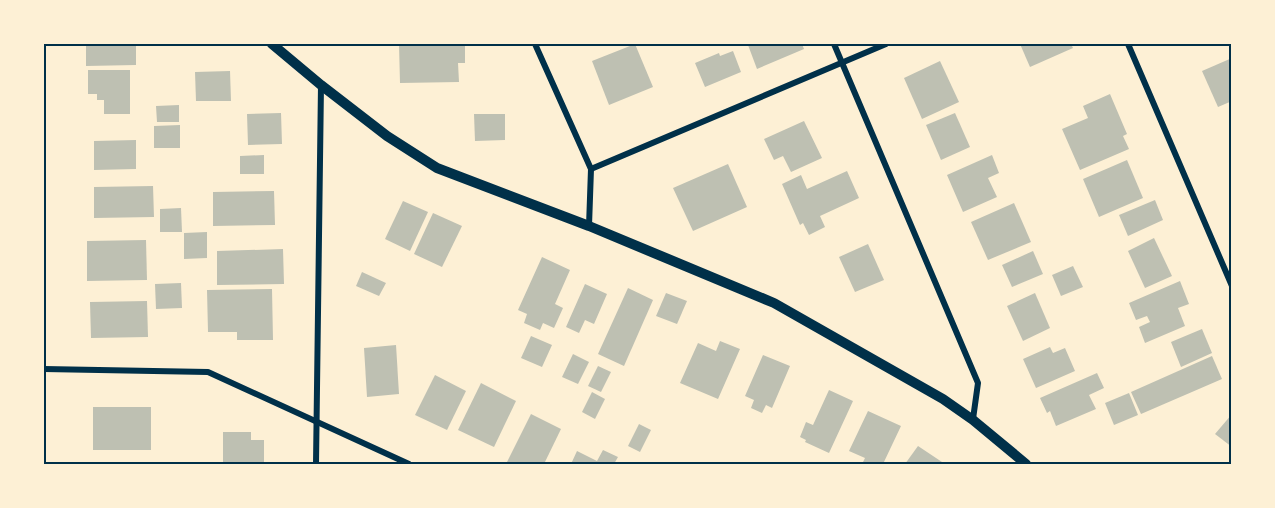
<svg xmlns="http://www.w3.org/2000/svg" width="1275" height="508" viewBox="0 0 1275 508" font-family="'Nunito Sans',sans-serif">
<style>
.building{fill:#bec0b2}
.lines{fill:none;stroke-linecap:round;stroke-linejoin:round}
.minor{stroke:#003049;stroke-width:6}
.tertiary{stroke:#003049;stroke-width:10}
.neatline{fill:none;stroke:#003049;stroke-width:2}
</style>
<rect width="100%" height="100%" fill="#fdf0d5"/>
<!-- building -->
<g class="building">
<polygon points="86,44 136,44 136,65 86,66"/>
<polygon points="399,44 465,44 465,63 458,63 459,82 400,83"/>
<polygon points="635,44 653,87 609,105 592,61"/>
<polygon points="751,44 802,44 804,49 757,69 748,45"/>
<polygon points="1020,44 1071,44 1073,48 1030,67"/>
<polygon points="733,51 741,72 705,87 695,63 719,53 720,56"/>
<polygon points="1232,58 1232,101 1218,107 1202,71"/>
<polygon points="940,61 959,102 922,119 904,78"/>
<polygon points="88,70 130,70 130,114 104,114 104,100 97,100 97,94 88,94"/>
<polygon points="230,71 231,101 196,101 195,72"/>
<polygon points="1110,94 1127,134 1123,136 1129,149 1080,170 1062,129 1088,118 1083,106"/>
<polygon points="179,105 179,122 157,122 156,106"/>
<polygon points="281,113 282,144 248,145 247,114"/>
<polygon points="955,113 970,147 941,160 926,125"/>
<polygon points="474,114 505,114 505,140 475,141"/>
<polygon points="804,121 822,158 791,172 783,156 774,160 764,139"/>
<polygon points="180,125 180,148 154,148 154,126"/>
<polygon points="136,140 136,169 94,170 94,141"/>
<polygon points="264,155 264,174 240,174 240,156"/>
<polygon points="992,155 999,173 988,178 997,197 963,212 947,175"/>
<polygon points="1127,160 1143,198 1099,217 1083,179"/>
<polygon points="728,164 747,207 693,231 673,188"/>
<polygon points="847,171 859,198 820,216 825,227 809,235 803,223 800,225 782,184 801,175 807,189"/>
<polygon points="153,186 154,217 94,218 94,187"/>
<polygon points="274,191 275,225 213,226 213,192"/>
<polygon points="1155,200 1163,220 1128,236 1119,215"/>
<polygon points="403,201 428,212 410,251 385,239"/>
<polygon points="1014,203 1031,242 988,260 971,222"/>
<polygon points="181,208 182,232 160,232 160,209"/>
<polygon points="433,213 462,226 442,267 414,254"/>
<polygon points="207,232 207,258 184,259 184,233"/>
<polygon points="1154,238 1172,276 1145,288 1128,251"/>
<polygon points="146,240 147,280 87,281 87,241"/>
<polygon points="868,244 884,280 855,292 839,257"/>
<polygon points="283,249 284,284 217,285 217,251"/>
<polygon points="1033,251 1043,274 1012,287 1002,265"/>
<polygon points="542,257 570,270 555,304 563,308 554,328 543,323 540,330 524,323 527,314 518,310"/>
<polygon points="1073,266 1083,287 1061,296 1052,275"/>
<polygon points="362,272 386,283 379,296 356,286"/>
<polygon points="1180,281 1189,304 1178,308 1185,326 1145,343 1139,327 1150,322 1147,316 1136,320 1129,303"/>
<polygon points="181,283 182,308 156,309 155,284"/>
<polygon points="585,284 607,294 594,324 585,320 579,333 566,327"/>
<polygon points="628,288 653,300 624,366 598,354"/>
<polygon points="272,289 273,340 237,340 237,332 208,332 207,290"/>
<polygon points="666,293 687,301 677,324 656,316"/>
<polygon points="1035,293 1050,328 1023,341 1007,306"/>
<polygon points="147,301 148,337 91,338 90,302"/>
<polygon points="1202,329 1212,353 1181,367 1171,342"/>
<polygon points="531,336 552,345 542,367 521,358"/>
<polygon points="720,341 740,349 718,399 680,383 698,343 716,351"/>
<polygon points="396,345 399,394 367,397 364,348"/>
<polygon points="1050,347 1053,353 1065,348 1075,371 1036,388 1023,359"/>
<polygon points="573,354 589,362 578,384 562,377"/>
<polygon points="763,355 790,366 772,408 766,405 762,413 751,408 754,400 745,396"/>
<polygon points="1212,356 1222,379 1141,414 1131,392"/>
<polygon points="598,366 611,372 601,392 588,386"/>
<polygon points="1097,373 1104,388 1089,395 1096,409 1056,426 1050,411 1047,413 1040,398"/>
<polygon points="435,375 466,391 447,430 415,415"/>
<polygon points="481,383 516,401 494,447 458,430"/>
<polygon points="829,390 853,401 829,453 805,442 806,440 800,437 806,422 813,425"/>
<polygon points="592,392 605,399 595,419 582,412"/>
<polygon points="1129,393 1138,415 1114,425 1105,403"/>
<rect x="93" y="407" width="58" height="43"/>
<polygon points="868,411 901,426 883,464 862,464 865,458 849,451"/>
<polygon points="531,414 561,429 544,464 506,464"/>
<polygon points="1232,414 1232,447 1215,434"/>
<polygon points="639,424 651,430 640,452 628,446"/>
<polygon points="223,432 251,432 251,440 264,440 264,464 223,464"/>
<polygon points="918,446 945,464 905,464"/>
<polygon points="603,450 618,457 614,464 571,464 577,451 597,461"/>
</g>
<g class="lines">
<!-- minor -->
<g class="minor">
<polyline points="535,44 591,169 589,226"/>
<polyline points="834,44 978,383 973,419"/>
<polyline points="1128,44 1232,286"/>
<polyline points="591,169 886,44"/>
<polyline points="44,369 208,372 409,464"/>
<polyline points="316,464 321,85"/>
</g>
<!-- tertiary -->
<polyline class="tertiary" points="272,44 321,85 387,136 437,168 589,226 774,303 943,399 973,420 1026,464"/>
</g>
<!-- border -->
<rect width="1275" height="508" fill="none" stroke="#fdf0d5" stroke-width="90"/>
<rect x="45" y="45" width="1185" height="418" class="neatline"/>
</svg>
